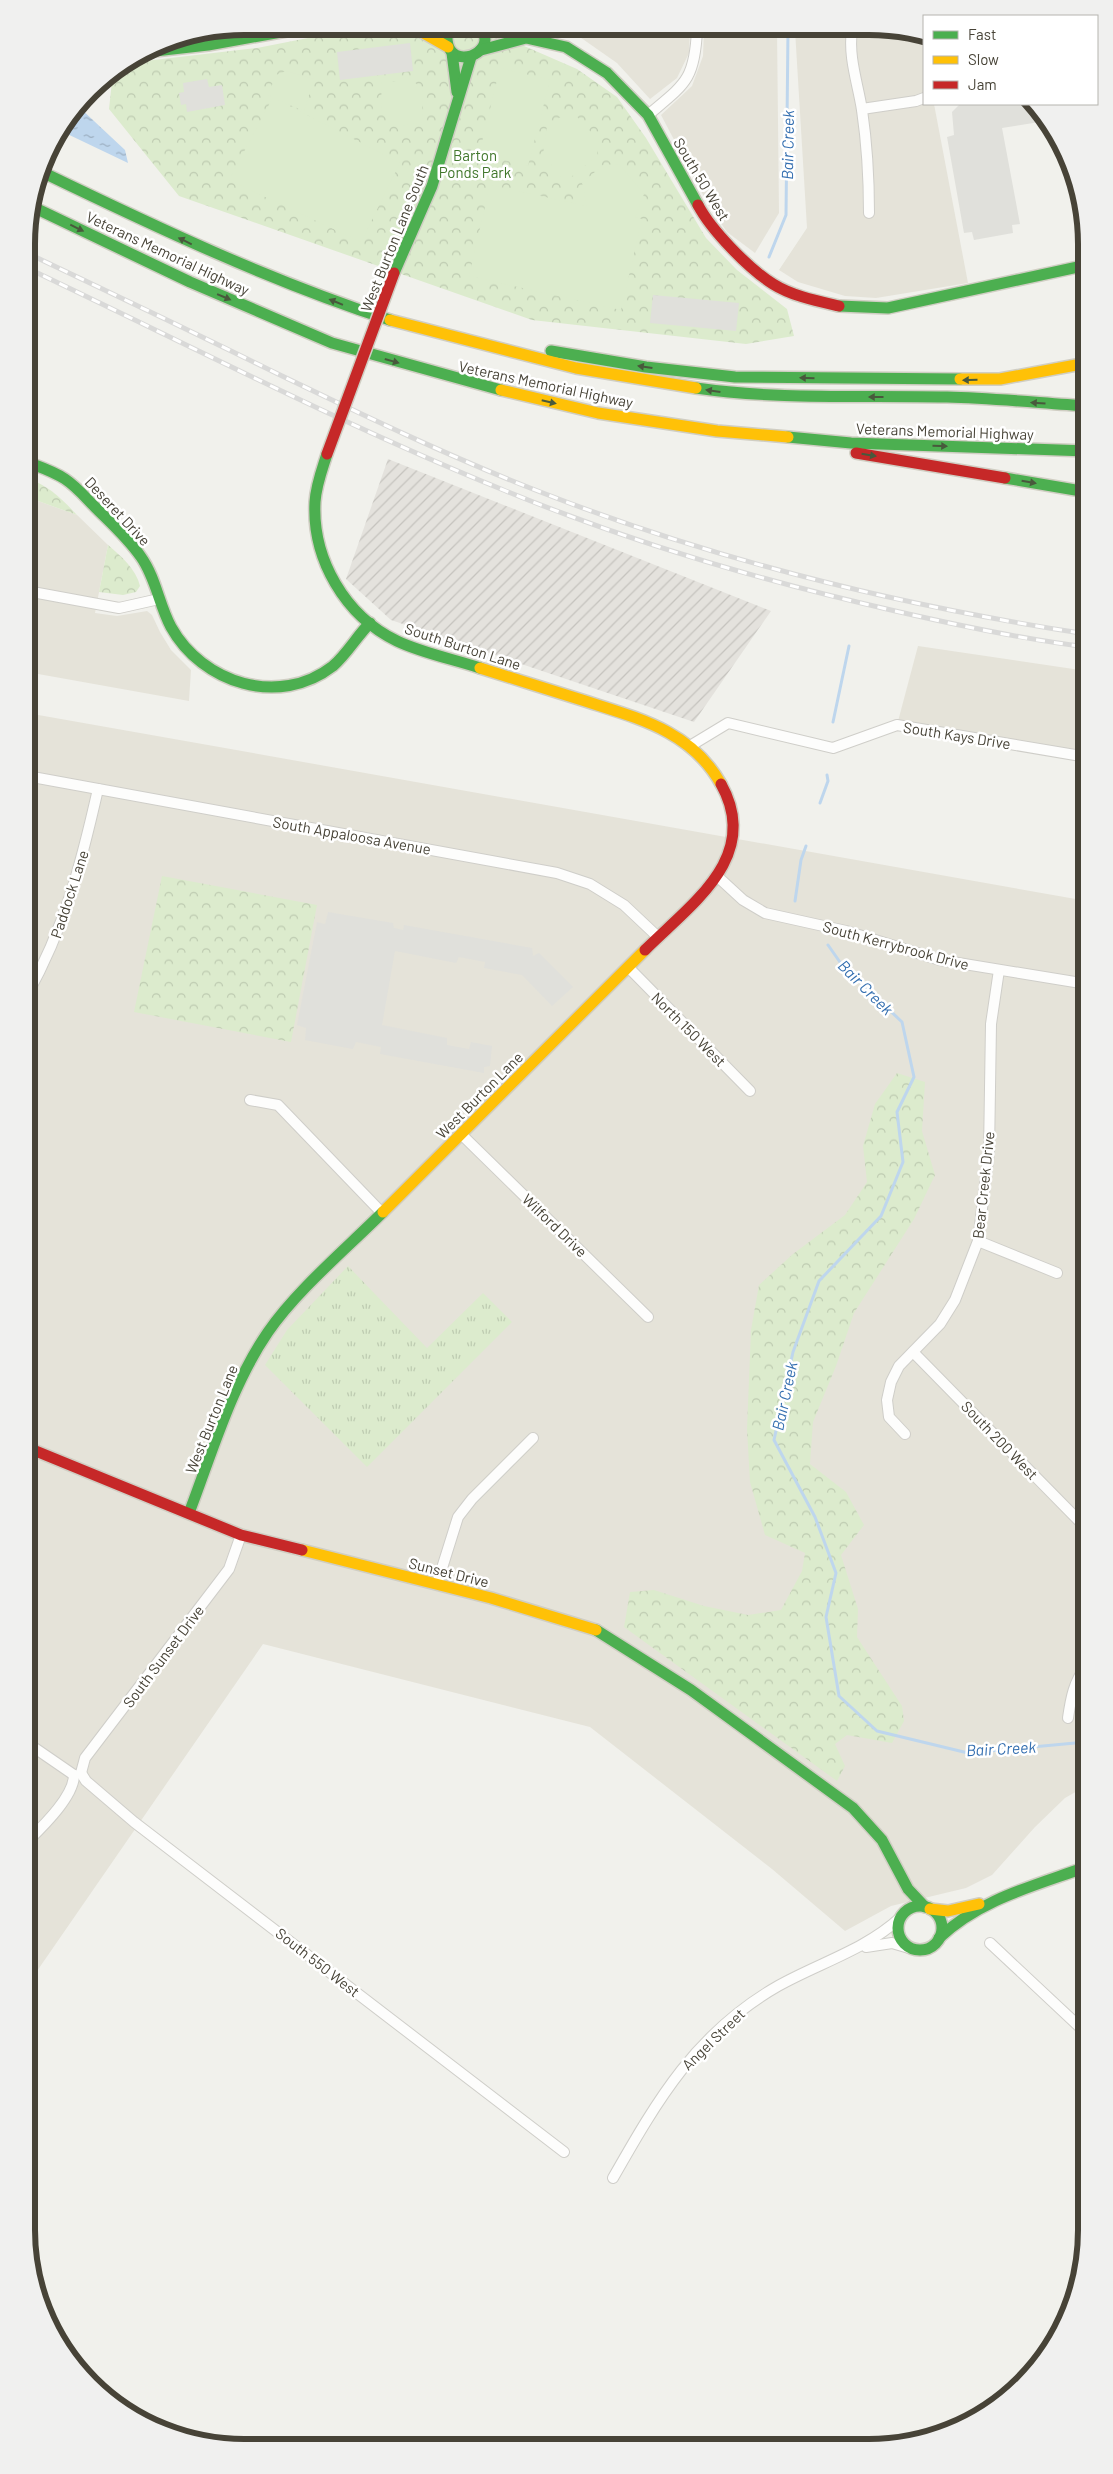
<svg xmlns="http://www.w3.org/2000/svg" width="1113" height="2474" viewBox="0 0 1113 2474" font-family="Barlow,sans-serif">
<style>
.residential{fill:#e5e3d9}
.industrial{fill:url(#industrial-furrows)}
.grass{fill:url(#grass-tufts)}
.forest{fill:url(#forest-crowns)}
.pitch{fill:#dcebcd}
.parking{fill:#e0e0db}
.water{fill:url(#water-ripples)}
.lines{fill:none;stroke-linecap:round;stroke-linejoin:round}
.stream{stroke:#bed6ed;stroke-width:3}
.street-casing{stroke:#cfcec9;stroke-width:12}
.fast-casing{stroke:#d0cec3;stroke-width:14}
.slow-casing{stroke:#d0cec3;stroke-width:14}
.jam-casing{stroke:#d0cec3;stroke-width:14}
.street{stroke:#fdfdfc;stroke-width:10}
.fast{stroke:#4caf50;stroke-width:11}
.slow{stroke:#ffc107;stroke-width:11}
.jam{stroke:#c62828;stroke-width:11}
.rail-casing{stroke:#d9d9d8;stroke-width:5}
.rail{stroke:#fff;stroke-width:3;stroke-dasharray:9;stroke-linecap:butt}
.jam-bridge-casing{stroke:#d0cec3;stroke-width:14;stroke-linecap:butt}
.jam-bridge{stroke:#c62828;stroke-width:11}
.oneway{fill:#48593c}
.labels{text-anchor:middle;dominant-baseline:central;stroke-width:5;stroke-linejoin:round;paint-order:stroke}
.park-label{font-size:15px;fill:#41772c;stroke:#fff}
.street-label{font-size:15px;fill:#474337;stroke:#fff}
.water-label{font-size:16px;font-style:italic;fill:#346fb0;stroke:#fff}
.rim{fill:none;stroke:#474337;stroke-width:6}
</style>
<defs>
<pattern id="industrial-furrows" width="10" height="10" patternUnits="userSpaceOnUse" patternTransform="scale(1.25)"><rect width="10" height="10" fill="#e4e2dd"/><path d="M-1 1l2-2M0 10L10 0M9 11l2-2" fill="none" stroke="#c5c3be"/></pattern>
<pattern id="grass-tufts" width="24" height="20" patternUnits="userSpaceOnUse" patternTransform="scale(1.25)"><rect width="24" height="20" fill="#dcebcd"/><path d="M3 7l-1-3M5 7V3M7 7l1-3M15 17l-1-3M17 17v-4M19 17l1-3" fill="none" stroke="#becbb1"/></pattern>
<pattern id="forest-crowns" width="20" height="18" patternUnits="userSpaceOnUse" patternTransform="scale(1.25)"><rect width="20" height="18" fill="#dcebcd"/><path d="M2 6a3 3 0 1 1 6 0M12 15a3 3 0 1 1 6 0" fill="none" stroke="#becbb1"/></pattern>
<pattern id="water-ripples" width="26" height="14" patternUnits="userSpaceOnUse" patternTransform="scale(1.25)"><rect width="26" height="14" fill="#bed6ed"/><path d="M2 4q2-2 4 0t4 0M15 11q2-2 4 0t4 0" fill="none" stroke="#9cafc1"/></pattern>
</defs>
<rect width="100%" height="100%" fill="#f1f1ec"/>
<!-- residential -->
<g class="residential">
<polygon points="558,28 690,29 689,53 677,78 650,99 617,63 577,35"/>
<polygon points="704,29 777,30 779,213 755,253 727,232 709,206 661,115 692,86 703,56"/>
<polygon points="795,30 912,30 924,35 924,104 934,104 968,283 876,298 845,296 798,282 779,270 807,228"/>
<polygon points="27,497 77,515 108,545 95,613 117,616 147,611 152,615 160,632 171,650 191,670 189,701 27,672"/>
<polygon points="918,646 1087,671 1087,758 897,725"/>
<polygon points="27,713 1087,901 1086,1786 1065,1798 1035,1827 992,1875 966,1888 891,1906 845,1931 772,1869 590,1727 263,1644 26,1987"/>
</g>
<!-- industrial -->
<polygon class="industrial" points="388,459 771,611 694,722 391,620 346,579"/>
<!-- grass -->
<polygon class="grass" points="348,1266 427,1348 483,1293 512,1322 367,1467 265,1365 287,1330"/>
<!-- forest -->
<g class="forest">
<polygon points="374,28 508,39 577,69 617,97 646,138 706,238 737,270 787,309 794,336 746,344 532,320 179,196 109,109 113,72 128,63 257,48 313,37"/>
<path d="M27 478C49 486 61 498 77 515L27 497Z"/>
<path d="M108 545C121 556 136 569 140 586L136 592 123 595 99 592Z"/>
<polygon points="162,876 317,905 291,1042 134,1012"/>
<polygon points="897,1073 925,1082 922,1131 935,1175 914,1219 854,1313 836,1366 813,1422 810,1464 846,1492 864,1525 841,1555 858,1609 857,1637 902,1706 904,1721 892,1743 847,1735 835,1744 845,1766 837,1781 624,1627 630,1592 654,1590 704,1606 748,1615 781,1610 802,1571 805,1553 765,1535 750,1482 747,1429 751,1330 759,1285 793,1254 845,1215 867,1182 863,1146 875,1104"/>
</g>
<!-- pitch -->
<g class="pitch">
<polygon points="500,68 550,80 528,166 479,154"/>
<polygon points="286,71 314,79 304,111 278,100 400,163 361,242 229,180 273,97 268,95 276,75"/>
<polygon points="381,82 414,82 423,89 422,122 396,127 382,114"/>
<polygon points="571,110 599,141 597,156 565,182 543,155 547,126"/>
<polygon points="619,164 644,194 635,217 642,219 621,310 469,276 490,185 587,206 582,183 603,165"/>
</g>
<!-- parking -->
<g class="parking">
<polygon points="410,43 413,71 340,80 337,52"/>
<polygon points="207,79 209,87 222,85 225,105 187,112 186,104 181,105 179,93 184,92 183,83"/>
<polygon points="960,104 1032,104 1046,121 1002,128 1020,224 1012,225 1013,233 974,240 972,232 964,233 947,137 954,135 952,112"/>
<polygon points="653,295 739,303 736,331 650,323"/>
<polygon points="328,912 393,923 394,928 403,930 404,925 532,948 533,956 539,953 573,987 552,1006 522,975 484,968 485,962 459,957 456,963 395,951 382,1025 447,1038 447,1045 469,1049 471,1042 492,1046 490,1066 484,1067 484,1073 380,1054 381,1047 356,1042 353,1049 305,1040 306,1028 297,1025 317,922 325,924"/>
</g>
<!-- water -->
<polygon class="water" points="79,107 125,150 128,163 61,131"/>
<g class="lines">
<!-- stream -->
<g class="stream">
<polyline points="769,257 786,215 788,30"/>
<polyline points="833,722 849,646"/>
<polyline points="820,803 828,781 827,775"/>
<polyline points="795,901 801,860 806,846"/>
<polyline points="828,945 842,965 902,1022 914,1077 897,1112 903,1162 881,1216 819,1281 793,1352 774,1440 815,1517 836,1573 826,1617 839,1696 877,1731 968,1753 1086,1742"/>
</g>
<defs>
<g id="street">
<path d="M852 30C848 57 858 84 862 110 867 144 869 179 869 213"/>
<polyline points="862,109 916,101 924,98"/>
<path d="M648 115C685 84 695 80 697 29"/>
<polyline points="27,591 119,608 159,599"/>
<polyline points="690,746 728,723 833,748 897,725 1087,757"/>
<polyline points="27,776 557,873 590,884 624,905 658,937"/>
<polyline points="718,877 743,900 765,913 846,931 940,960 1087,984"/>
<polyline points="628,967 750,1091"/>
<path d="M27 995C65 927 81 864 98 789"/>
<polyline points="250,1100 278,1105 382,1213"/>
<polyline points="461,1134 648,1317"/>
<polyline points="978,1241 1057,1273"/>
<polyline points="913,1352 1086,1528"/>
<polyline points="905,1434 889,1417 887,1400 891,1382 899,1366 940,1324 955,1300 978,1241 989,1152 991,1024 999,970"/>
<polyline points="437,1584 458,1517 472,1499 533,1438"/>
<path d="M1068 1718C1071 1697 1074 1682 1086 1666"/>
<polyline points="26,1742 74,1775"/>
<polyline points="81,1773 86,1781 134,1822 564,2152"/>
<polyline points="81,1773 85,1758 229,1569 241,1535"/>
<path d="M26 1843C41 1828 74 1797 74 1775"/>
<polyline points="990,1943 1086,2033"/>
<polyline points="866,1947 892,1943 909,1948"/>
<path d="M613 2178C658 2099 696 2033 778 1986 819 1963 865 1950 900 1918"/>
</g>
<g id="fast">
<path d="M448 28C440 69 484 60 485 40 485 36 483 31 482 28"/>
<polyline points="481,50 526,38 566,47 607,73 648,115 698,205"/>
<polyline points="146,52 208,45 309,27"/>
<polyline points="452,53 457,92"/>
<path d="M42 172C156 227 270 281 390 320"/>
<polyline points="33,207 190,282 332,343 501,390"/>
<polyline points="394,273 432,186 471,57"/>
<polyline points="839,306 888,308 1087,265"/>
<polyline points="551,351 646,367 735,377 960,379"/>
<path d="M696 388C779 400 863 395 947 397 993 398 1040 403 1087 406"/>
<polyline points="788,437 851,443 1087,451"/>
<path d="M327 454C322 470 316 485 315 502 312 559 345 616 397 641 422 653 453 659 480 668"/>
<path d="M27 462C40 467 53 471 65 479 77 487 85 497 95 507 111 523 128 538 141 557 156 578 159 605 171 627 202 683 279 708 333 666 347 654 357 636 370 623"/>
<polyline points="1005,478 1087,492"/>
<path d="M189 1513C212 1453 231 1386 268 1332 297 1290 346 1249 383 1212"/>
<polyline points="596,1630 691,1690 853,1808 882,1840 908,1889 925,1907"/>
<circle cx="920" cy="1928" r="22"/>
<path d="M939 1938C980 1899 1034 1886 1086 1867"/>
</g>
<g id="slow">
<polyline points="413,27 448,47"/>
<polyline points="390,320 576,368 696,388"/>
<polyline points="960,379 1000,379 1087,363"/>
<polyline points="501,390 598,413 717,431 788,437"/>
<path d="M480 668C514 679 548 689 582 700 637 718 691 730 721 784"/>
<polyline points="383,1212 645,950"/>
<polyline points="302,1550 491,1598 596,1630"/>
<polyline points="930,1909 948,1911 979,1904"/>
</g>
<g id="jam">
<path d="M698 205C711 230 749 269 773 284 792 296 817 301 839 306"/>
<polyline points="856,453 1005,478"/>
<path d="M645 950C691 904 762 857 721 784"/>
<polyline points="26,1447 241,1535 302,1550"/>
</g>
</defs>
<!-- street casing -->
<use href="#street" class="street-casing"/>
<!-- fast casing -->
<use href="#fast" class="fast-casing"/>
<!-- slow casing -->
<use href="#slow" class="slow-casing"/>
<!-- jam casing -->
<use href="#jam" class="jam-casing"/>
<!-- street -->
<use href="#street" class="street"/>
<!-- fast -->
<use href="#fast" class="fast"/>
<!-- slow -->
<use href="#slow" class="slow"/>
<!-- jam -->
<use href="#jam" class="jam"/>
<defs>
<g id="rail">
<path d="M27 253C111 293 195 333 278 374 365 416 452 458 543 493 718 561 901 606 1087 634"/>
<path d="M27 268C183 342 341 424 501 489 627 541 758 580 891 610 956 625 1021 639 1087 647"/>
</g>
</defs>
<!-- rail casing -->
<use href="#rail" class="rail-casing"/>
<!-- rail -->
<use href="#rail" class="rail"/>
<defs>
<polyline id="jam-bridge" points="327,454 394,273"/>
</defs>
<!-- jam-bridge casing -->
<use href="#jam-bridge" class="jam-bridge-casing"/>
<!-- jam-bridge -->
<use href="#jam-bridge" class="jam-bridge"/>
</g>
<!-- one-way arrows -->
<defs><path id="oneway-solid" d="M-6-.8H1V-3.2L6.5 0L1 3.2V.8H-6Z" transform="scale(1.25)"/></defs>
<g class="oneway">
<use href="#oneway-solid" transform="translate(77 228) rotate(26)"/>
<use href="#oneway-solid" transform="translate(185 241) rotate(-154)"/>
<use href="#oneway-solid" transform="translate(224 297) rotate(23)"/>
<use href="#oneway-solid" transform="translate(336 302) rotate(-158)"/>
<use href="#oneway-solid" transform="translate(392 361) rotate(16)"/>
<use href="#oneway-solid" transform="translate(645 367) rotate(-172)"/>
<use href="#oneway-solid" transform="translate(807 378) rotate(-179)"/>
<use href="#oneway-solid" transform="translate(970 380) rotate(179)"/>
<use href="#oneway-solid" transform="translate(713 391) rotate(-172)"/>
<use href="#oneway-solid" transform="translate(876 397) rotate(-180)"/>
<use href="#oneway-solid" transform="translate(549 402) rotate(13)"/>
<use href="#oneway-solid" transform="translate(1038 403) rotate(-177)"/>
<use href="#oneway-solid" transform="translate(940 446) rotate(2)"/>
<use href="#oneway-solid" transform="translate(869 455) rotate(9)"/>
<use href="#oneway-solid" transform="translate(1029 482) rotate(10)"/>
</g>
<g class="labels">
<!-- park labels -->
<g class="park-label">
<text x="475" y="155">Barton<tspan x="475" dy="17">Ponds Park</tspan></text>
</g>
<!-- street labels -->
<g class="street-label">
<text transform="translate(702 179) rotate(59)">South 50 West</text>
<text transform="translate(394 238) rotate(-68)">West Burton Lane South</text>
<text transform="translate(168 253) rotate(25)">Veterans Memorial Highway</text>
<text transform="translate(546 384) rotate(12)">Veterans Memorial Highway</text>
<text transform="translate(945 431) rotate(2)">Veterans Memorial Highway</text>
<text transform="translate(118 511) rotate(47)">Deseret Drive</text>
<text transform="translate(463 646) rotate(18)">South Burton Lane</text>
<text transform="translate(957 735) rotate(9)">South Kays Drive</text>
<text transform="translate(352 835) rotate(10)">South Appaloosa Avenue</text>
<text transform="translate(69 894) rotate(-72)">Paddock Lane</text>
<text transform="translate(896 945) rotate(15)">South Kerrybrook Drive</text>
<text transform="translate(689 1029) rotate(45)">North 150 West</text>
<text transform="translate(479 1095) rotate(-45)">West Burton Lane</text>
<text transform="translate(983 1185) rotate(-84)">Bear Creek Drive</text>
<text transform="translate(555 1225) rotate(44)">Wilford Drive</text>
<text transform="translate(211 1419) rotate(-68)">West Burton Lane</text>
<text transform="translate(1000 1440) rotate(46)">South 200 West</text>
<text transform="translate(449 1572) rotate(14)">Sunset Drive</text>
<text transform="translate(163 1656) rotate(-53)">South Sunset Drive</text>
<text transform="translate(318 1962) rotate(38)">South 550 West</text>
<text transform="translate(713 2039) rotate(-44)">Angel Street</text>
</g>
<!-- water labels -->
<g class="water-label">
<text transform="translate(787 145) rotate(-89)">Bair Creek</text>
<text transform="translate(866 987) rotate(45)">Bair Creek</text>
<text transform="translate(784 1396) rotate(-78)">Bair Creek</text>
<text transform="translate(1001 1748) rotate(-3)">Bair Creek</text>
</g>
</g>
<!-- crop -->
<path d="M0 0H1113V2474H0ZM244 35H869A209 209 0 0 1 1078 244V2230A209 209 0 0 1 869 2439H244A209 209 0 0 1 35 2230V244A209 209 0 0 1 244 35Z" fill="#f0f0ef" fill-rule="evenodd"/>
<path class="rim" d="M244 35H869A209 209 0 0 1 1078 244V2230A209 209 0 0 1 869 2439H244A209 209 0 0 1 35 2230V244A209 209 0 0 1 244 35Z"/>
<!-- legend -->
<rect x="923" y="15" width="175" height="90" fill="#ffffff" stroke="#b5b4af"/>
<rect x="933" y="31" width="25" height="8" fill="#4caf50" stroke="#b5b4af"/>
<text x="968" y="40" font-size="15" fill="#474337">Fast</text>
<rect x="933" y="56" width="25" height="8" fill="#ffc107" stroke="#b5b4af"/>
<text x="968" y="65" font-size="15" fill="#474337">Slow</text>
<rect x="933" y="81" width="25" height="8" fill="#c62828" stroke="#b5b4af"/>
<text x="968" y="90" font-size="15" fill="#474337">Jam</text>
</svg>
